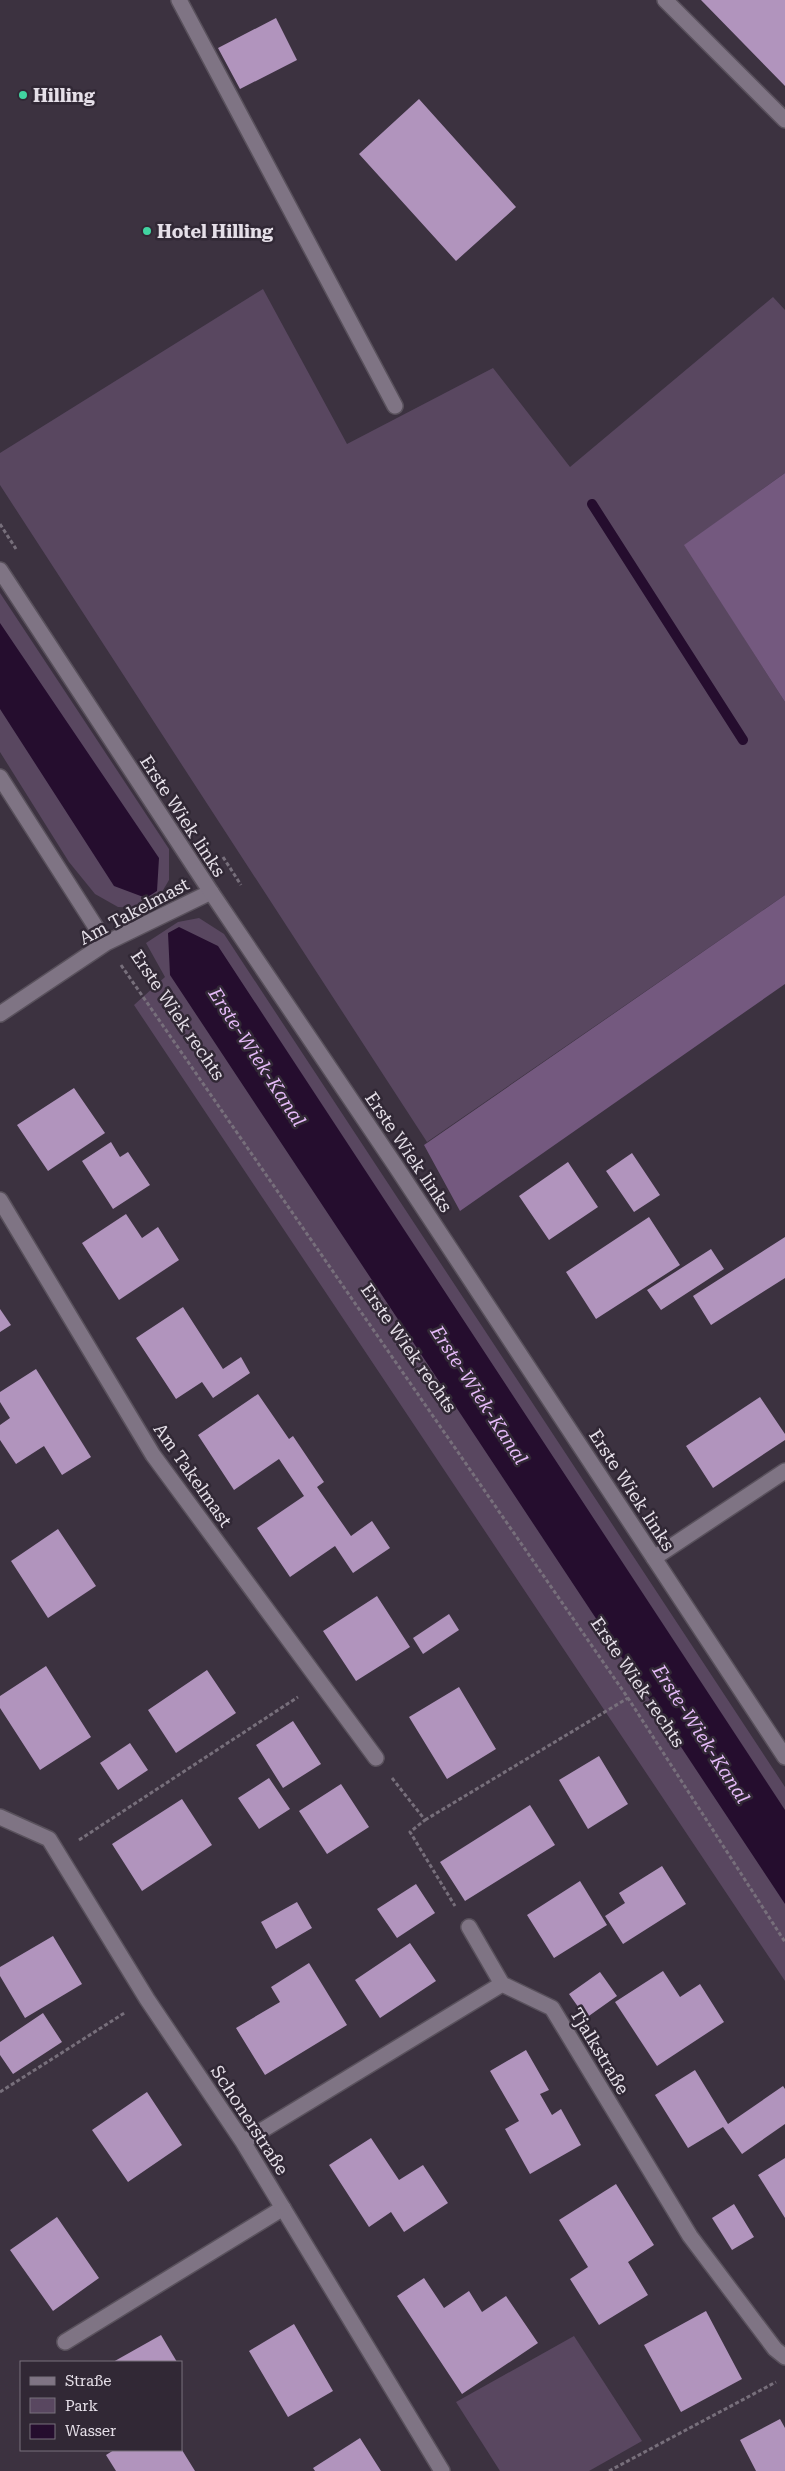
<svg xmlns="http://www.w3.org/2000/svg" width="785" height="2471" font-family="'Roboto Serif',serif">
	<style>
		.green { fill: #594760 }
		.forest { fill: #74597f }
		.water { fill: #250d2e }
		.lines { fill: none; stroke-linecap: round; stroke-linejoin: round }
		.stream { stroke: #250d2e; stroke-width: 10 }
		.building { fill: #b194bd }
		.service-casing { stroke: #59515c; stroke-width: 18 }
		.minor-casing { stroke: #59515c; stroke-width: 18 }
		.tertiary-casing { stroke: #59515c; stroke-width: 18 }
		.path { stroke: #776f7b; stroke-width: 3; stroke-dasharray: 4 2.5; stroke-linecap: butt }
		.service { stroke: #7f7484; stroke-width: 15 }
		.minor { stroke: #7f7484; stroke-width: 15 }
		.tertiary { stroke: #7f7484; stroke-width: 15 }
		.poi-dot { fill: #41d4a1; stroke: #312835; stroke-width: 2 }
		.labels { text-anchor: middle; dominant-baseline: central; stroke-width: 5; stroke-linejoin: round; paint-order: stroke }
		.poi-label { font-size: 18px; font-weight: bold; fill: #e5dfe8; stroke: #312835; text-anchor: start }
		.street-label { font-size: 18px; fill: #e5dfe8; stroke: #312835 }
		.water-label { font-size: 19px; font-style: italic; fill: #e5baf8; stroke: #312835 }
	</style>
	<rect width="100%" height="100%" fill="#3c3240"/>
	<path class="green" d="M263,289L347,444L493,368L570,467L773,297L785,310V473L685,545L785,702V895L427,1142L0,485V453Z
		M0,593L169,849V880L159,897L140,908L118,907L95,894L69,862L0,752Z
		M199,918L224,934L785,1787V1981L134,1005L165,977L146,943L178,922Z
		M574,2336L642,2441L589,2471H500L456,2402Z"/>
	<path class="forest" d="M785,473V702L684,545Z
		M785,895V984L460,1211L424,1145Z"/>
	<path class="water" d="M0,623L159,858L157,891L146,898L114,886L0,709Z
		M179,927L218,946L785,1810V1904L170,975L168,933Z"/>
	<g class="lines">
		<path class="stream" d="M592,504L743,740"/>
	</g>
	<path class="building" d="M701,0H785V86Z
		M276,18L297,60L240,89L218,48Z
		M419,99L516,207L456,261L359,154Z
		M74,1088L105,1133L48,1171L17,1125Z
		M111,1142L120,1157L128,1152L150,1185L113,1209L82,1161Z
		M632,1153L660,1195L634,1212L606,1171Z
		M568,1162L598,1207L549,1240L519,1196Z
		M126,1214L142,1238L158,1227L179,1260L119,1300L82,1243Z
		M649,1217L680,1265L596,1319L566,1272Z
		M785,1237V1278L711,1325L693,1296Z
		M711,1249L724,1269L661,1310L647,1290Z
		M183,1307L223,1369L241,1357L250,1373L213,1398L202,1382L176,1399L136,1338Z
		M0,1309L11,1325L0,1332Z
		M36,1369L91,1457L62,1475L44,1446L16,1464L0,1440V1425L10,1418L0,1402V1392Z
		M258,1394L289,1439L293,1436L324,1482L317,1487L351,1536L372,1521L390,1548L353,1573L335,1546L290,1577L257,1528L304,1496L279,1459L234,1490L198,1435Z
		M760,1397L785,1434V1440L713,1488L686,1446Z
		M58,1529L96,1586L48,1618L11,1561Z
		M377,1596L410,1647L356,1681L323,1631Z
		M449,1614L459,1630L423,1654L413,1638Z
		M46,1666L91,1737L40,1770L0,1708V1696Z
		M207,1670L236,1713L176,1753L148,1710Z
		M459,1687L496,1749L447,1779L409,1717Z
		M293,1721L321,1764L283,1788L256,1745Z
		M130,1743L148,1770L118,1790L100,1763Z
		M599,1756L628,1804L588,1829L559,1780Z
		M269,1778L290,1809L259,1829L238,1798Z
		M341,1784L369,1827L327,1854L299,1811Z
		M182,1799L212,1845L142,1891L112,1844Z
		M530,1805L555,1845L465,1901L440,1862Z
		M662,1866L686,1904L623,1944L605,1916L625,1903L619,1893Z
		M580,1881L607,1925L554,1958L527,1915Z
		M416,1884L435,1913L397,1938L377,1909Z
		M297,1902L312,1928L276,1949L261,1922Z
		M53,1936L82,1984L25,2018L0,1976V1967Z
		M410,1943L436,1981L380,2018L355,1980Z
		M309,1963L347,2025L265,2075L236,2028L280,2002L271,1987Z
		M663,1971L680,1997L700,1984L724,2022L657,2066L615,2002Z
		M600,1972L617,1996L586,2018L569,1994Z
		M43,2013L62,2042L13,2074L0,2055V2042Z
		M526,2050L549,2090L540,2094L552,2115L561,2109L581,2145L530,2174L505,2129L519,2121L490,2071Z
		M695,2070L728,2124L783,2086L785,2089V2124L742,2154L723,2127L688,2148L655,2095Z
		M147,2092L182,2145L128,2182L92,2130Z
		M371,2138L399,2180L423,2165L448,2203L404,2232L391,2212L369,2227L329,2165Z
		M785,2158V2218L758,2175Z
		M616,2184L654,2245L628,2262L648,2295L599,2325L570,2279L588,2267L559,2220Z
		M734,2204L754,2237L732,2250L712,2218Z
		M57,2217L99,2278L53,2311L10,2250Z
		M424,2278L444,2308L469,2291L482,2312L506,2296L538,2343L462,2394L397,2296Z
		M706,2311L742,2379L681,2412L644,2345Z
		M294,2324L333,2391L288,2417L249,2351Z
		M161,2335L177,2362H113Z
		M780,2419L785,2428V2471H756L740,2440Z
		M360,2438L381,2471H315L313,2468Z
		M114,2450H182L195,2471H116L106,2455Z"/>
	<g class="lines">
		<g class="service-casing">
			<path id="service" d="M179,0L395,406
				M665,0L785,120
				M654,1558L785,1471
				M65,2342L283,2208"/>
		</g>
		<g class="minor-casing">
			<path id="minor" d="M0,777L106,943
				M0,1014L106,943L211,892
				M0,1200L153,1455L376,1758
				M0,1817L49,1839L147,1999L243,2142L442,2471
				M469,1927L502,1984
				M243,2142L502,1984L552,2008L690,2236L775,2349L785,2357"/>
		</g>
		<g class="tertiary-casing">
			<path id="tertiary" d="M0,570L211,892L395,1165L785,1757"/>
		</g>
		<path class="path" d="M0,524L16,549
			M223,857L241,885
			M121,965L628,1698L785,1942
			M392,1778L425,1820L410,1832L455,1906
			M425,1820L628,1698
			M79,1840L298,1697
			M0,2092L126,2012
			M609,2471L776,2382"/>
		<use href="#service" class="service"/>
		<use href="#minor" class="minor"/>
		<use href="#tertiary" class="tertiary"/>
	</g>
	<g class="poi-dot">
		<circle cx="23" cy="95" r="5"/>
		<circle cx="147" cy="231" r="5"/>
	</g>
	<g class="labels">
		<g class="poi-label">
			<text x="33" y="95">Hilling</text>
			<text x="157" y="231">Hotel Hilling</text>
		</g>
		<g class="street-label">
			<text transform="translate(183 816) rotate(57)">Erste Wiek links</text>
			<text transform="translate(134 911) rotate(-28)">Am Takelmast</text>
			<text transform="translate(178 1015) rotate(56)">Erste Wiek rechts</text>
			<text transform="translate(409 1152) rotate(56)">Erste Wiek links</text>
			<text transform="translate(409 1348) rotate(55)">Erste Wiek rechts</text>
			<text transform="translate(193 1475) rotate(55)">Am Takelmast</text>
			<text transform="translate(632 1490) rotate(57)">Erste Wiek links</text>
			<text transform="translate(638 1682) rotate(56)">Erste Wiek rechts</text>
			<text transform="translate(600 2051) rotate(59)">Tjalkstraße</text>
			<text transform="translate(250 2120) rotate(57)">Schonerstraße</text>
		</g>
		<g class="water-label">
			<text transform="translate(257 1057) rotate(57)">Erste-Wiek-Kanal</text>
			<text transform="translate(479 1395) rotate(57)">Erste-Wiek-Kanal</text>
			<text transform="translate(701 1734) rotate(57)">Erste-Wiek-Kanal</text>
		</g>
	</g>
	<rect x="20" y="2361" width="162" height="90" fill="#312835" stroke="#79717d"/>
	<rect x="30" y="2377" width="25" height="8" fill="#7f7484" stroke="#79717d"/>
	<text x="65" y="2386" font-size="15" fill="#e5dfe8">Straße</text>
	<rect x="30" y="2398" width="25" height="15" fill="#594760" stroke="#79717d"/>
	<text x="65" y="2411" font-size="15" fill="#e5dfe8">Park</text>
	<rect x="30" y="2424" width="25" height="15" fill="#250d2e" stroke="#79717d"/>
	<text x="65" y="2436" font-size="15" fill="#e5dfe8">Wasser</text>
</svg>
